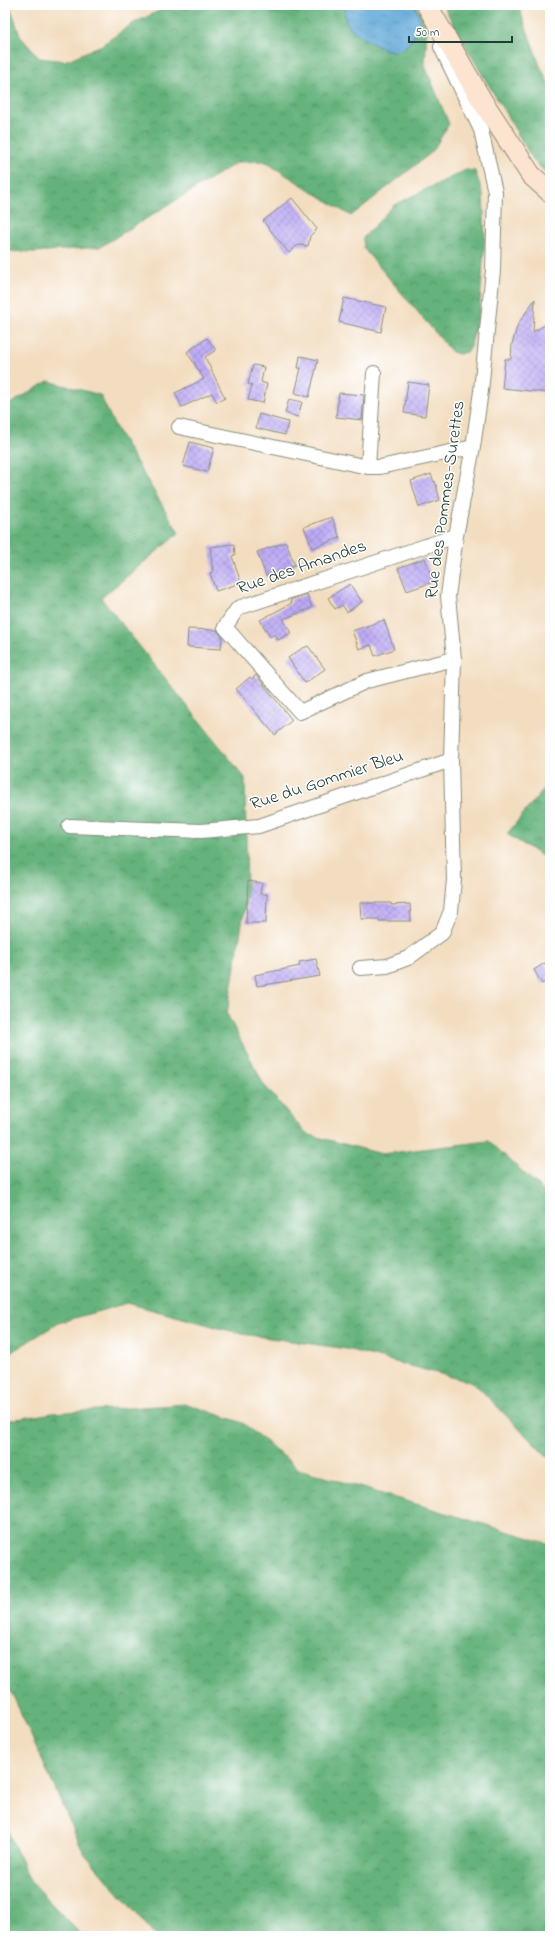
<svg xmlns="http://www.w3.org/2000/svg" width="555" height="1941" font-family="'Indie Flower',sans-serif">
	<style>
		.forest { fill: url(#forest-crowns); stroke: #427858 }
		.water { fill: url(#water-ripples); stroke: #407286 }
		.building { fill: url(#building-cross-hatch) }
		.lines { fill: none; stroke-linecap: round; stroke-linejoin: round }
		.street-casing { stroke: #898d7a; stroke-width: 16 }
		.secondary-casing { stroke: #898d7a; stroke-width: 22 }
		.street { stroke: #fff; stroke-width: 14 }
		.secondary { stroke: #fde4d0; stroke-width: 20 }
		.labels { text-anchor: middle; dominant-baseline: central; stroke-width: 3; stroke-linejoin: round; paint-order: stroke }
		.street-label { font-size: 18px; fill: #1f3d34; stroke: #fff }
	</style>
	<defs>
		<pattern id="forest-crowns" width="20" height="18" patternUnits="userSpaceOnUse"><rect width="20" height="18" fill="#65b27c"/><path d="M2 6a3 3 0 1 1 6 0M12 15a3 3 0 1 1 6 0" fill="none" stroke="#539266"/></pattern>
		<pattern id="water-ripples" width="26" height="14" patternUnits="userSpaceOnUse"><rect width="26" height="14" fill="#61a8d7"/><path d="M2 4q2-2 4 0t4 0M15 11q2-2 4 0t4 0" fill="none" stroke="#4f8aaf"/></pattern>
		<pattern id="building-cross-hatch" width="8" height="8" patternUnits="userSpaceOnUse"><rect width="8" height="8" fill="#bdaaf6"/><path d="M0 0l8 8M0 8l8-8" fill="none" stroke="#998cc8"/></pattern>
	</defs>
	<rect width="100%" height="100%" fill="#fff"/>
	<filter id="ink" filterUnits="userSpaceOnUse"><feTurbulence type="fractalNoise" baseFrequency=".025" numOctaves="2"/><feDisplacementMap in="SourceGraphic" scale="8" xChannelSelector="R" yChannelSelector="G"/><feConvolveMatrix kernelMatrix="1 2 1 2 8 2 1 2 1" color-interpolation-filters="sRGB"/></filter>
	<filter id="wash" filterUnits="userSpaceOnUse"><feTurbulence type="fractalNoise" baseFrequency=".012" numOctaves="4" result="noise"/><feDisplacementMap in="SourceGraphic" scale="16" xChannelSelector="R" yChannelSelector="G"/><feGaussianBlur stdDeviation="0.9" result="paint"/><feColorMatrix in="noise" values="0 0 0 0 0 0 0 0 0 0 0 0 0 0 0 0 0 1.4 0 .05"/><feComposite in="paint" operator="in"/></filter>
	<g filter="url(#wash)">
		<rect width="100%" height="100%" fill="#f3ddc0"/>
		<path class="forest" d="M5,5H10L20,36L39,58L65,61L102,45L132,24L169,6L187,8L191,5H346C345,10 344,16 346,21C351,33 381,51 395,51C408,51 422,29 419,16C418,12 415,8 413,5H416L427,25L425,66L449,124L432,152L351,216L264,161L238,162L100,247L35,252L5,251Z
			M443,5H518L540,66L550,86V177L534,161L469,52Z
			M466,170L475,171L483,194L485,237L479,315L469,351L459,354L452,352L364,249L363,238L394,205Z
			M48,381L100,395L116,428L179,533L101,598L245,778L247,894L227,1014L264,1085L306,1134L382,1154L489,1141L550,1197V1460L474,1383L347,1349L242,1334L127,1303L58,1323L5,1356V407Z
			M550,781V861L507,834Z
			M187,1404L243,1423L299,1469L550,1544V1936H156L84,1853L5,1678V1421L53,1413Z
			M5,1825L30,1881L82,1936H5Z"/>
		<path class="water" d="M346,5H413C415,8 418,12 419,16C422,28 408,51 395,51C382,51 350,33 346,21C344,16 345,10 346,5Z"/>
		<g id="blocks">
			<path class="building" d="M292,198L317,229L310,236L308,246L298,245L289,253L263,221Z
				M344,298L386,307L381,332L339,322Z
				M535,299L533,332L550,322V393L502,388L505,359H511L512,344L518,324Z
				M207,338L216,350L205,357L225,398L217,402L212,393L182,407L175,393L204,379L187,352Z
				M300,356L318,360L309,397L295,393L301,368H298Z
				M253,365L264,367L261,382L267,384L263,403L248,400L252,385L248,384Z
				M408,382L429,385L425,416L404,413Z
				M339,393L364,395L362,420L336,417Z
				M289,399L302,402L298,417L285,413Z
				M259,414L288,422L285,435L256,428Z
				M190,442L214,448L207,472L183,466Z
				M431,474L434,482L435,481L440,500L419,507L411,481Z
				M332,517L340,538L312,548L304,527Z
				M286,542L295,566L266,576L257,552Z
				M234,544L235,555L232,556L241,583L216,591L210,573L213,572L210,547Z
				M425,558L433,582L407,591L398,568Z
				M350,584L362,602L347,612L342,605L335,609L328,598Z
				M307,594L312,608L283,619L291,633L278,640L275,634L270,637L260,620L292,603L290,600Z
				M384,620L394,649L375,656L371,645L359,649L352,631Z
				M188,629L217,630L222,637L221,649L187,647Z
				M308,646L325,669L305,683L288,658L301,649Z
				M256,675L292,720L275,735L236,689L250,677L252,679Z
				M248,881L262,883L260,894H267L266,923H246Z
				M360,903H391V905L410,904L411,921H379V919H361Z
				M316,959L320,976L257,986L255,975L300,966L299,962Z
				M545,963L550,971V980L542,984L534,970Z"/>
		</g>
	</g>
	<g filter="url(#ink)">
		<use href="#blocks" fill-opacity="0" stroke="#898d7a" stroke-width="1"/>
		<g class="lines">
			<g class="street-casing">
				<path id="street" d="M179,427L368,467H380L473,447
					M368,467L374,373
					M454,659L367,681L300,712L225,627L238,608L456,536
					M69,826L201,831L259,826L451,760
					M360,968L387,966L408,958L442,933L451,911L454,880L451,760L454,659L448,596L456,536L473,447L481,391L493,270L495,192L481,130L441,47"/>
			</g>
			<g class="secondary-casing">
				<path id="secondary" d="M427,5L481,99L531,175L550,192"/>
			</g>
			<use href="#street" class="street"/>
			<use href="#secondary" class="secondary"/>
		</g>
	</g>
	<g class="labels">
		<g class="street-label">
			<text transform="translate(446 500) rotate(-82)">Rue des Pommes-Surettes</text>
			<text transform="translate(302 568) rotate(-19)">Rue des Amandes</text>
			<text transform="translate(327 781) rotate(-18)">Rue du Gommier Bleu</text>
		</g>
	</g>
	<rect width="555" height="1941" fill="none" stroke="#fff" stroke-width="20"/>
	<path d="M409 36v6h103v-6" fill="none" stroke="#1f3d34" stroke-width="2"/>
	<text x="415" y="36" font-size="12" fill="#1f3d34" stroke="#ffffff" stroke-width="3" paint-order="stroke">50 m</text>
</svg>
